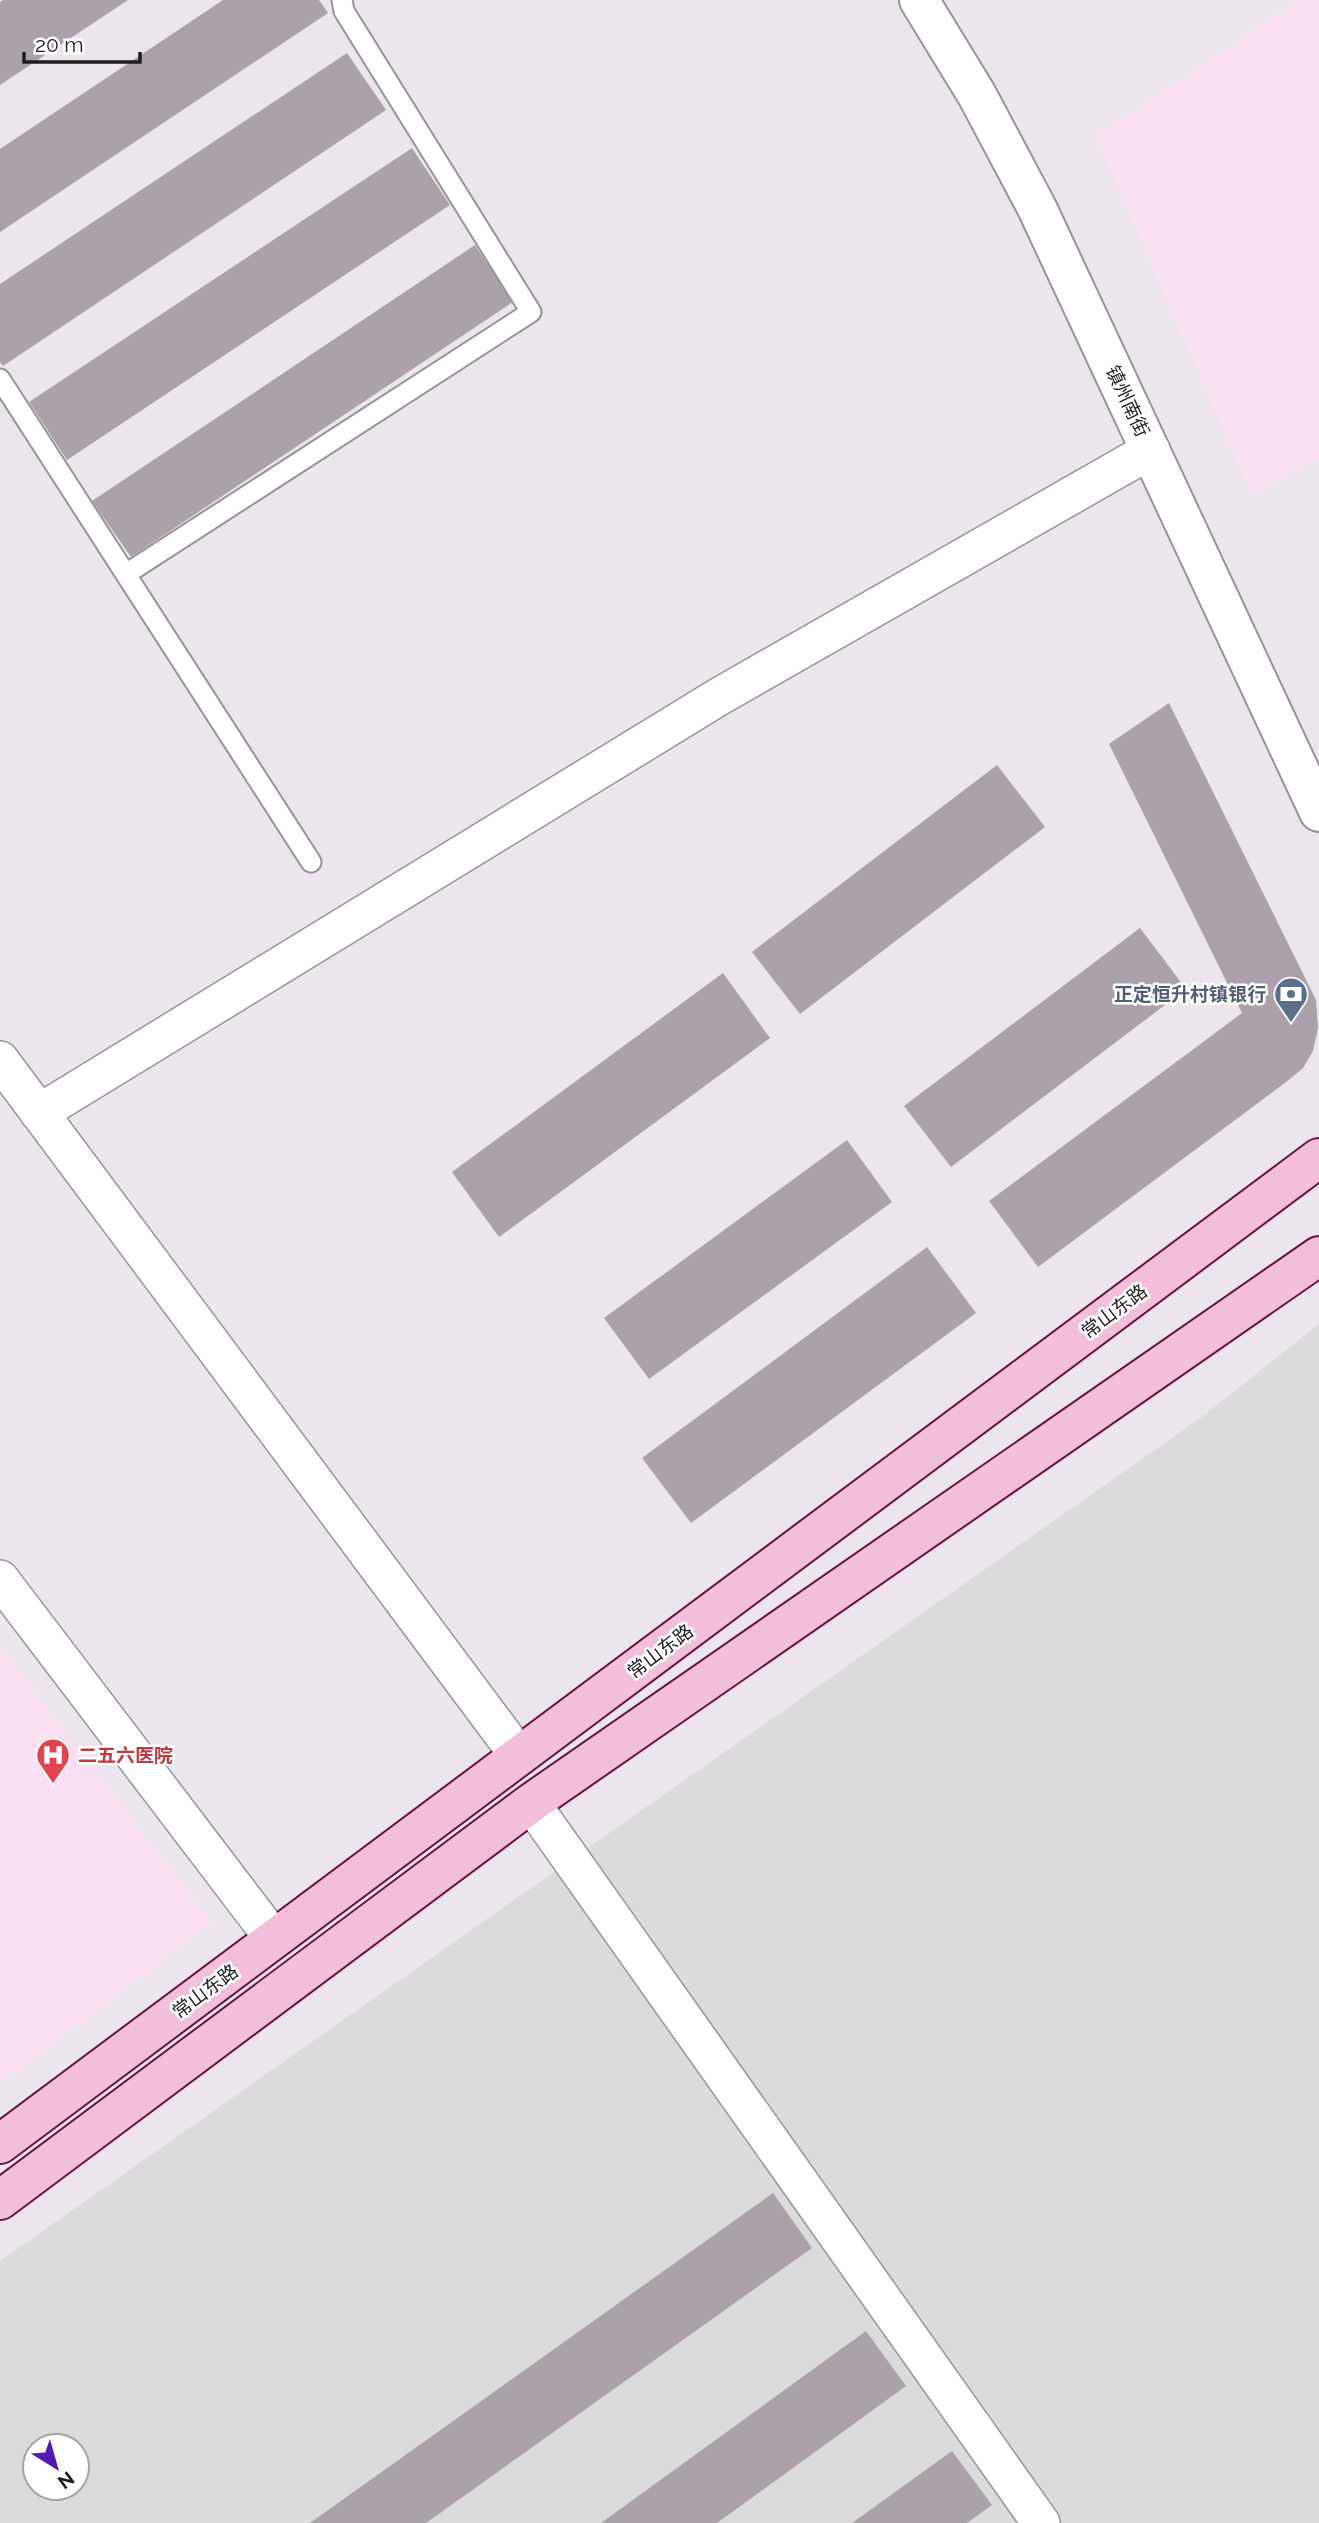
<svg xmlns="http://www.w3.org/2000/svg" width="1319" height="2523" font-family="Raleway,'Noto Sans SC',sans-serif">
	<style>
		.residential { fill: #dbdbdc; fill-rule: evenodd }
		.education { fill: #fbe0f1 }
		.building { fill: #aaa1ab }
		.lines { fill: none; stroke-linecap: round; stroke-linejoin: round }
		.service-casing { stroke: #959595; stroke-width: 23 }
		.minor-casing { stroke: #959595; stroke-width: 40 }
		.tertiary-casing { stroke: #959595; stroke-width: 42 }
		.secondary-casing { stroke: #68123d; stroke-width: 42 }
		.service { stroke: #fff; stroke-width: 19 }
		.minor { stroke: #fff; stroke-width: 37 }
		.tertiary { stroke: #fff; stroke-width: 38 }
		.secondary { stroke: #f2bfdb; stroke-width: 38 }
		.labels { text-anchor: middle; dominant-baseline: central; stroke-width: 5; stroke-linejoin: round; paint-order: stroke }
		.street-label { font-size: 19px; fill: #1e1e1e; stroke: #fff }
		.service-label { font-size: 19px; font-weight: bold; fill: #4e5e75; stroke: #fff; text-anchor: end }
		.health-label { font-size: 19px; font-weight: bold; fill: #be3a42; stroke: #fff; text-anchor: start }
	</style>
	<rect width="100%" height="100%" fill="#ede5ed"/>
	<path class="residential" d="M1319,1324V2523H0V2261L1203,1416ZM35,2446H77V2488H35Z"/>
	<path class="education" d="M1297,0H1319V459L1252,495L1096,136Z
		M0,1647L212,1923L0,2083Z"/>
	<path class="building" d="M3,0H128L0,85V2Z
		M223,0H319L328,13L0,232V149Z
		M347,53L386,110L3,366L0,362V284Z
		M412,148L450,205L67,460L29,402Z
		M475,245L513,302L131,557L92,501Z
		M1169,703L1316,1000L1318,1028L1313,1051L1303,1068L1290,1079L1038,1267L989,1201L1242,1013L1109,744Z
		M997,765L1045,827L800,1014L752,952Z
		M1140,928L1186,989L951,1167L904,1106Z
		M723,973L770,1038L499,1237L452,1172Z
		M847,1140L892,1202L649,1379L604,1318Z
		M927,1247L976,1313L691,1523L642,1458Z
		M773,2193L812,2248L426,2523H310Z
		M866,2331L906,2386L717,2523H601Z
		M952,2451L992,2505L967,2523H852Z"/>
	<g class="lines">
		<g class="service-casing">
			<path id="service" d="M0,379L311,862
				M126,574L531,312L344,11L342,0"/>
		</g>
		<g class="minor-casing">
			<path id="minor" d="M0,1060L519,1756
				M39,1113L720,696L1151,450
				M0,1579L274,1939
				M531,1803L1041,2523"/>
		</g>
		<g class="tertiary-casing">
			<path id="tertiary" d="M919,0L977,95L1037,208L1319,812"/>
		</g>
		<g class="secondary-casing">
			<path id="secondary" d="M0,2144L1319,1158
				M0,2200L531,1803L1319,1256"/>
		</g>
		<use href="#service" class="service"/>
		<use href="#minor" class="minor"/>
		<use href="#tertiary" class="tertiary"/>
		<use href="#secondary" class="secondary"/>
	</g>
	<defs>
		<g id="bank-pin" transform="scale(1.75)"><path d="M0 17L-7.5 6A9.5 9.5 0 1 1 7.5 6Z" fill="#5c6f8a" stroke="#fff"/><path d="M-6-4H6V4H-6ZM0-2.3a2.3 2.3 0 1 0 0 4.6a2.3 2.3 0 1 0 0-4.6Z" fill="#fff"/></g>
		<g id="hospital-pin" transform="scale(1.75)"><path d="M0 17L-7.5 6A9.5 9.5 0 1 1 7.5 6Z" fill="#e0444e" stroke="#fff"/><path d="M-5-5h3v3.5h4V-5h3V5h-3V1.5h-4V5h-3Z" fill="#fff"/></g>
	</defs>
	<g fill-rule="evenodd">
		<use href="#bank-pin" x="1291" y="994"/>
		<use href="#hospital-pin" x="53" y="1755"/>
	</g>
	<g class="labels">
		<g class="street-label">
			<text transform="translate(1128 401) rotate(65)">镇州南街</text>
			<text transform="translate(1114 1311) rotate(-37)">常山东路</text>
			<text transform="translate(660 1651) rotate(-37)">常山东路</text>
			<text transform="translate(205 1991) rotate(-37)">常山东路</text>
		</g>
		<g class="service-label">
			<text x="1266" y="994">正定恒升村镇银行</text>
		</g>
		<g class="health-label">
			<text x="78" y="1755">二五六医院</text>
		</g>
	</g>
	<g transform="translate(56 2467) rotate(143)"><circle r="33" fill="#ffffff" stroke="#a5a5a5" stroke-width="2"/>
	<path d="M0-5L12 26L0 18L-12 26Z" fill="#5518b3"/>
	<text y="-10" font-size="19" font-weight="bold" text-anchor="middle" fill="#1e1e1e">N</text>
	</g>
	<path d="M24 52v10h116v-10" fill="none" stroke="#1e1e1e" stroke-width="3.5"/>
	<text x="35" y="52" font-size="21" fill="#1e1e1e" stroke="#ffffff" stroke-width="5" paint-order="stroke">20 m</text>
</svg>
